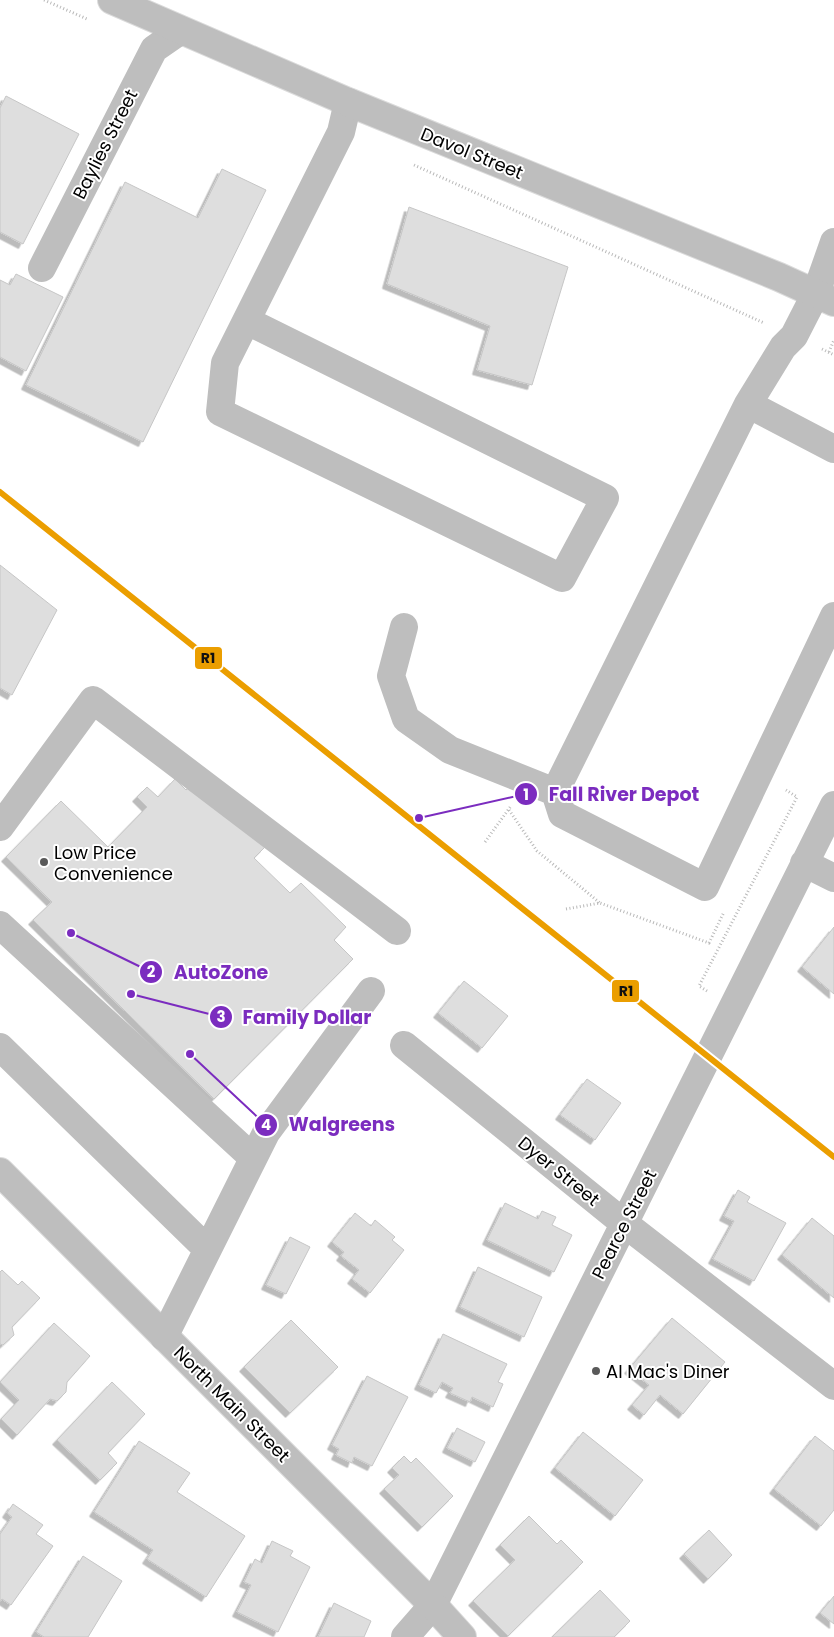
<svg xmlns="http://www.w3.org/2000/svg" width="834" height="1637" font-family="Poppins,sans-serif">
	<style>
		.building { fill: #dedede; stroke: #c6c6c6; filter: url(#shadow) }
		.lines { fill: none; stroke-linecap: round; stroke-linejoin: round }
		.major-casing { stroke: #dbdbdb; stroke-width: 30 }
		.highway-casing { stroke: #dbdbdb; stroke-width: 30 }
		.path { stroke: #b9b9b9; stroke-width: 3; stroke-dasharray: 1 2.5; stroke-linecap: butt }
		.minor { stroke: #bebebe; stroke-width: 28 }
		.major { stroke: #bebebe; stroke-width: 28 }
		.highway { stroke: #bebebe; stroke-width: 28 }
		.rail-1-casing { stroke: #fff; stroke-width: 10 }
		.rail-1 { stroke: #eb9e00; stroke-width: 6 }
		.poi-dot { fill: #595959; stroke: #fff; stroke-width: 2 }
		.labels { text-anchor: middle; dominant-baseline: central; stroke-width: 4; stroke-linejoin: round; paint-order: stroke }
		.street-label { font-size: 18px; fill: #000; stroke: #fff }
		.poi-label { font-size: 18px; fill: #000; stroke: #fff; text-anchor: start }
		.leader { fill: none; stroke: #7b2cbf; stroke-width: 2 }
		.callout-dot { fill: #7b2cbf; stroke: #fff; stroke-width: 2 }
		.mark-label { font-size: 15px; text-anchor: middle; font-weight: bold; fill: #fff }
		.callout-label { font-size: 19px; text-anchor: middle; font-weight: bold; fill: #7b2cbf; stroke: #fff; stroke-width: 4; stroke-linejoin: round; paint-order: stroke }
		.line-badge { stroke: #fff; stroke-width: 2 }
		.pale-badge-label { font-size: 14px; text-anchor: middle; font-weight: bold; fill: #111 }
	</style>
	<defs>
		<filter id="shadow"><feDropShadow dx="-4.5" dy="4.5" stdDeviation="0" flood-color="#0004"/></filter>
	</defs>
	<rect width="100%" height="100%" fill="#fff"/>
	<path class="building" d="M6,96L79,134L23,244L0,232V108Z
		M222,169L266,190L143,442L26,385L125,182L198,218Z
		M409,207L568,267L532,385L477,370L490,326L387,284Z
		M16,274L63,297L26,371L0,357V280L10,285Z
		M0,565L57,610L12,695L0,688Z
		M175,779L186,790L197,780L265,847L254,858L290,893L301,883L346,927L334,940L353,959L214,1099L33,920L52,902L6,857L61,801L108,847L147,807L137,797L147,787L158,797Z
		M834,927V994L802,967Z
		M464,981L508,1016L482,1048L438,1013Z
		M587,1079L621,1103L595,1140L560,1115Z
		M738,1190L750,1197L747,1202L786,1223L754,1281L713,1259L734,1221L724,1216Z
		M505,1203L538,1219L542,1211L556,1217L552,1225L572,1235L554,1272L487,1240Z
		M355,1213L371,1226L375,1220L395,1237L392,1240L404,1250L370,1293L352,1279L359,1270L341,1256L344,1252L332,1242Z
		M812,1218L834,1236V1298L782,1255Z
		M290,1237L310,1247L286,1294L266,1285Z
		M478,1267L542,1297L524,1337L460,1307Z
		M2,1270L18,1285L22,1281L40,1298L12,1327L14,1335L3,1345L0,1344V1272Z
		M672,1318L725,1362L683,1414L660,1395L644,1415L632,1405L649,1385L629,1369Z
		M291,1320L338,1367L290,1413L244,1367Z
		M54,1323L90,1356L67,1382L66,1392L57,1401L50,1399L17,1435L1,1419L19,1400L0,1382Z
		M443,1334L507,1364L498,1382L503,1384L493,1407L472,1397L470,1402L450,1393L453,1388L442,1382L436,1393L419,1385Z
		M367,1376L408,1397L372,1466L354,1457L352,1463L336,1455L339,1449L332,1445Z
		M112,1382L145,1414L108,1453L117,1463L100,1480L57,1440Z
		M457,1428L485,1442L475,1462L447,1448Z
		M583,1432L643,1480L615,1516L555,1468Z
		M815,1436L834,1451V1510L821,1526L774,1489Z
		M139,1441L190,1473L177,1492L245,1536L206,1597L147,1559L153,1550L94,1512Z
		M404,1456L411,1463L416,1458L453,1496L422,1527L384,1489L399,1475L392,1468Z
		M13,1504L43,1525L36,1534L53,1546L11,1605L2,1599L0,1602V1534L12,1517L7,1513Z
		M529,1516L557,1544L561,1540L583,1562L508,1636L473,1601L515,1560L500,1545Z
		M709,1530L732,1555L708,1579L684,1554Z
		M272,1541L293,1551L290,1556L310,1567L278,1632L237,1612L251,1585L244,1582L255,1559L262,1563Z
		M83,1556L122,1581L88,1637H44L36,1632Z
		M600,1590L630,1621L614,1637H552Z
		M834,1596V1624L820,1613Z
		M334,1603L371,1621L364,1637H318Z"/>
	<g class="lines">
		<g class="major-casing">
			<path id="major" d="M0,1172L433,1605L462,1637"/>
		</g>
		<g class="highway-casing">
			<path id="highway" d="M112,0L348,102L779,277L834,302"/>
		</g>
		<path class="path" d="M44,0L87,19
			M414,165L764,323
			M822,349L834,355
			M829,352L834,340
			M509,810L537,851L600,903
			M485,842L511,806
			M566,909L600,903L709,943L724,912
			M707,991L699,986L797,797L786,790"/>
		<path class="minor" d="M834,242L816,293L794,336L783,347L748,404L555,792L562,814L705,887L834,616
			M42,268L154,49L180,31
			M247,321L605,498L562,578L220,412L225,363L341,132L348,102
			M748,404L834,449
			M404,627L391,676L406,719L450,750L555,792
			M0,827L93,700L397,931
			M804,863L834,878
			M0,925L253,1158
			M404,1045L625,1224L834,1386
			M0,1047L207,1249
			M164,1337L266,1133L371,991
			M405,1637L433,1605L834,805"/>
		<use href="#major" class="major"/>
		<use href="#highway" class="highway"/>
		<g class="rail-1-casing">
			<path id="rail-1" d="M0,492L834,1157"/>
		</g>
		<use href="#rail-1" class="rail-1"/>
	</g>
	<g class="poi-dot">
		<circle cx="44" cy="862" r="5"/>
		<circle cx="596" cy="1371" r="5"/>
	</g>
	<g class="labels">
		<g class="street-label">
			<text transform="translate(105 144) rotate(-63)">Baylies Street</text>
			<text transform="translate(472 153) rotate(22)">Davol Street</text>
			<text transform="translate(559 1171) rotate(39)">Dyer Street</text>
			<text transform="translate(624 1224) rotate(-63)">Pearce Street</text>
			<text transform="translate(232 1404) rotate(45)">North Main Street</text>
		</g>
		<g class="poi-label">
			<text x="54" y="852">Low Price<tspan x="54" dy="21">Convenience</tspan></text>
			<text x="606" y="1371">Al Mac's Diner</text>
		</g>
	</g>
	<path class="leader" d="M419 818L526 794M71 933L151 972M131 994L221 1017M190 1054L266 1125"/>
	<g class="callout-dot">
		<circle cx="419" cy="818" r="5"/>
		<circle cx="71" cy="933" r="5"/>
		<circle cx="131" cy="994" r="5"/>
		<circle cx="190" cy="1054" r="5"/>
		<circle cx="526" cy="794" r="12"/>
		<circle cx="151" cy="972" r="12"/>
		<circle cx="221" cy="1017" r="12"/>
		<circle cx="266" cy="1125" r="12"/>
	</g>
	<g class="mark-label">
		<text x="526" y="800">1</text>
		<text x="151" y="977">2</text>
		<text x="221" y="1022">3</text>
		<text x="266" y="1130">4</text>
	</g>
	<g class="callout-label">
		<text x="624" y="801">Fall River Depot</text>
		<text x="221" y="979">AutoZone</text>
		<text x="307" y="1024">Family Dollar</text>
		<text x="342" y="1131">Walgreens</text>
	</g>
	<g class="line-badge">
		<rect x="194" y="646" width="29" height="24" rx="5" fill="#eb9e00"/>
		<rect x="611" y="979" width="29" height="24" rx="5" fill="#eb9e00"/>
	</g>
	<g class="pale-badge-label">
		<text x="208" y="663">R1</text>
		<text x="626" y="996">R1</text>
	</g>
</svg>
